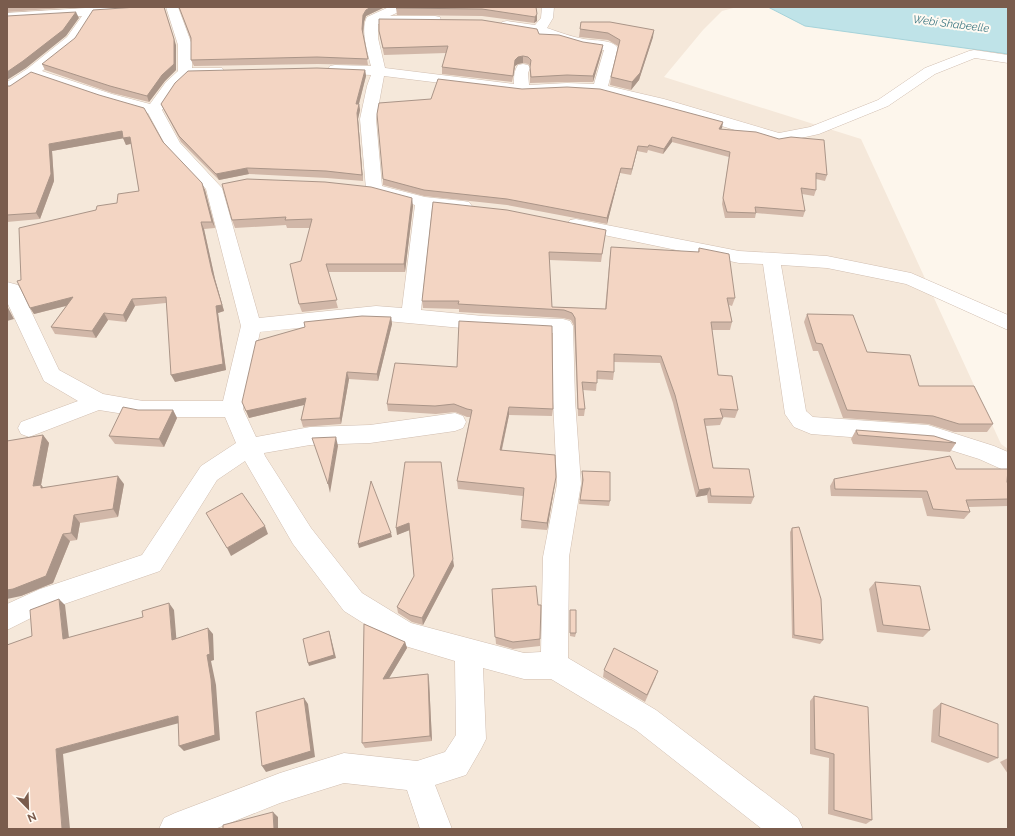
<svg xmlns="http://www.w3.org/2000/svg" width="1015" height="836" font-family="Raleway,sans-serif">
	<style>
		.residential { fill: #f5e8da }
		.water { fill: #bfe3e8; stroke: #a5d3da }
		.lines { fill: none; stroke-linecap: round; stroke-linejoin: round }
		.minor-casing { stroke: #d1beb0; stroke-width: 1 }
		.minor { fill: #fff; fill-rule: evenodd }
		.wall { fill: #d1b7a8 }
		.shaded-wall { fill: #aa9588 }
		.building { fill: #f3d5c3; stroke: #aa9588 }
		.labels { text-anchor: middle; dominant-baseline: central; stroke-width: 4; stroke-linejoin: round; paint-order: stroke }
		.far-water-label { font-size: 11px; font-style: italic; fill: #437c86; stroke: #fffaf3 }
	</style>
	<rect width="100%" height="100%" fill="#fdf6ec"/>
	<path class="residential" d="M7,7H737L722,11L703,30L664,77L861,139L1001,444L1008,449V829H7Z"/>
	<path class="water" d="M768,7H1008V54L805,26Z"/>
	<g class="lines">
		<g class="minor-casing">
			<path id="minor" d="M101,7H165L163,10L159,11L95,15L77,43L42,71L112,94L150,104L166,82L178,71V45L166,7H178L192,45V68H222L224,71L222,74L189,76L176,88L162,110L180,143L222,188L259,318L376,306L402,308L415,205L376,193H368L366,189L360,119L367,86L371,75L335,73L330,72L328,69L330,66L335,65L371,66C368,54 360,29 367,17L389,7H405L403,10L390,16H435L440,17L441,20L440,23L435,24H378V38L385,68L514,84C514,76 514,71 518,65L523,64L528,65L530,68L528,73L529,85L567,83L594,84L604,50L583,47L537,34L507,29L502,28L500,25L502,22L507,21L535,25L541,18L542,7H554L553,18L547,28C559,32 572,37 584,39C594,41 612,39 618,48L608,86L664,99L779,133L810,127L878,100L925,68L969,51L974,50L1008,55V63L975,58L935,74L888,106L819,134L778,143L655,106L600,93L567,91L522,93L384,76L376,119L382,186L425,197L463,201L469,202L472,206L469,210L463,211L432,208L421,310L483,316L563,319L570,321L573,326L575,400L581,484L569,557L568,658L656,710L798,818L803,829H762L636,730L551,679H524L483,668L486,739L481,749L466,775L435,785L452,829H420L407,790L344,783L280,803L215,829H159L164,818L175,813L280,773L344,753L417,761L445,752L456,735L455,661L395,643L344,611L293,544L245,461L217,480L160,571L47,610L7,630V604L40,589L142,555L201,466L236,443L225,417H143L99,410L29,437L21,434L18,428L21,422L78,401L44,381L7,302V282L18,285L21,290L59,370L103,394L143,401H223L241,326L206,189L167,148L148,113L102,100L34,77L12,91L7,92V82L27,69L67,37L82,16L7,21V13ZM376,320L483,330L553,333V400L557,484L543,557L541,652L524,653L411,623L362,593L311,528L265,456L264,453L310,445L370,443L455,431L463,428L466,422L463,416L455,413L370,425L310,427L256,437L243,409L260,332Z
				M576,219L739,251L827,256L911,273L1008,315V330L906,284L827,268L781,265L806,411L813,417L928,425L994,446L1008,452V472L979,459L928,443L811,434L794,427L785,414L763,264L739,263L570,228L567,224L570,220Z"/>
		</g>
		<use href="#minor" class="minor"/>
	</g>
	<path class="wall" d="M7,7H79L7,12Z
		M179,7H385L366,16L364,22L363,34L368,65L318,64L194,66L191,60V40Z
		M536,7L537,21L534,23L482,16L397,15L396,8Z
		M581,22L653,37L639,80L631,90L610,85L611,77L618,46L608,40L579,37Z
		M379,31L539,34L602,51L593,82H567L530,83V66L528,64L523,63L518,64L515,66L512,82L442,74V67L446,53L384,55Z
		M176,45V70L165,81L149,102L112,93L45,70L42,64Z
		M365,70L366,76L359,104L360,110L358,119L363,181L327,178L249,174L219,180L181,142L164,110L161,104Z
		M7,86L163,142L205,190L215,228L204,229L215,279L224,311L218,313L226,370L175,382L166,303L135,306L126,322L108,320L96,338L55,334L51,327L66,306L34,314L21,280L96,210L117,203L139,191L131,144L126,145L123,138L52,151L54,181L40,219L7,222Z
		M723,122L721,129L827,175L825,181L816,179V190L814,196L802,194L805,211L803,217L756,213L755,218H725L722,204L729,157L672,142L663,154L648,150L647,153L637,151L631,175L620,173L607,224L507,205L424,196L383,185V179Z
		M413,206L405,272H328L338,308L302,312L299,304L301,261L310,228H287L286,225L235,228L232,220Z
		M606,230L601,262L549,260L552,307L605,309L610,255L698,252L699,248L735,298L732,306L729,305L732,322L730,330H712L718,375L738,410L735,418L722,417L723,418L720,425L706,426L713,468L754,497L751,504L708,503L707,495L696,497L673,403L660,363L614,362V372L613,380L597,379L596,391L583,390L585,409L584,416H578L574,326L571,320L563,318L459,312V309L423,308L422,301Z
		M807,314L867,352L919,386L993,424L987,432H954L928,424L843,418L818,351H813L804,322Z
		M391,317L392,324L378,381L349,379L341,424L303,427L301,420L304,405L249,418L242,402Z
		M395,363L553,409L552,416L509,415L502,450L555,484L547,530L521,528L523,496L458,489L457,481L470,417H467L455,412L436,414L388,411L387,404Z
		M138,410H173L177,418L164,447L115,444L109,436Z
		M856,430L956,443L950,452L853,444L851,439Z
		M43,435L49,443L41,485L43,487L124,484L118,517L80,523L77,540L70,541L53,583L21,596Z
		M405,462L454,566L423,625L412,622L398,613L397,607L414,576L409,530L397,535Z
		M956,469L1007,482L1008,484V506L968,507L970,512L964,519L927,516L922,498L831,496L830,486L834,479Z
		M582,471L610,501L609,506L579,504L582,484Z
		M792,528L823,640L820,644L792,638L790,532Z
		M875,582L930,630L923,637L877,632L869,589Z
		M492,597L540,639V646L513,649L496,644Z
		M570,610L576,633L575,637L570,636Z
		M364,624L405,642L407,648L389,678L428,674L429,680L432,741L365,748L362,743Z
		M604,670L656,677L645,702L603,677Z
		M814,696L872,820L866,824L828,814L829,758L810,754V701Z
		M941,703L998,758L988,763L931,742L933,710Z
		M1008,758V774L1000,762Z"/>
	<path class="shaded-wall" d="M164,7L176,45V70L165,81L149,102L147,96Z
		M371,7H385L366,16L364,22L363,35L362,29L363,15L366,10Z
		M76,12L79,18L66,36L26,68L7,80V72Z
		M537,14V21L534,23L535,17Z
		M654,30L653,37L639,80L631,90L632,82Z
		M603,45L602,51L593,82V76Z
		M523,56V63L518,64L515,66L512,82L513,76L515,60L518,57Z
		M365,70L366,76L357,111L356,104Z
		M359,104L360,110L358,119L363,181L362,175L357,113Z
		M723,122L722,128L717,134L719,129Z
		M122,131L125,138L52,151L54,181L40,219L36,213L49,144Z
		M130,137L133,143L126,145L123,138Z
		M672,137V142L663,154L664,149Z
		M638,146L637,151L631,175L632,169Z
		M247,168L249,174L219,180L216,174Z
		M621,168L620,173L607,224V218Z
		M202,183L205,190L215,228L212,222Z
		M412,198L413,206L405,272L404,264Z
		M201,222L204,229L215,279L224,311L218,313L226,370L175,382L171,375L216,306L212,272Z
		M73,297L77,303L34,314L30,308Z
		M132,299L135,306L126,322L123,315Z
		M7,306L14,319L7,321Z
		M104,313L108,320L96,338L92,331Z
		M391,317L392,324L378,381L377,374Z
		M347,372L349,379L341,424L340,418Z
		M306,398L308,404L249,418L246,411Z
		M509,407V415L500,457V450Z
		M173,410L177,418L164,447L159,439Z
		M43,435L49,443L41,485L48,493L33,486Z
		M336,437L338,446L330,493L328,484Z
		M118,476L124,484L118,517L113,509Z
		M556,477L555,484L547,530V523Z
		M710,488L707,495L696,497L699,490Z
		M74,515L80,523L77,540L71,533Z
		M409,523L410,530L397,535L396,528Z
		M265,526L268,534L231,556L227,548Z
		M391,533L392,537L359,548L358,544Z
		M63,534L70,541L53,583L21,596L7,599V590Z
		M453,559L454,566L423,625L422,618Z
		M59,599L65,605L70,646L63,639Z
		M169,603L174,610L177,646L172,640Z
		M208,628L213,634L214,660L211,661L216,685L220,740L184,751L179,746L207,655Z
		M329,631L330,634L336,658L309,666L308,663Z
		M405,642L407,648L385,685L383,679Z
		M428,674L429,680L432,741L430,736Z
		M304,698L308,704L315,757L266,772L262,766Z
		M178,716L183,722L63,754L70,829H62L56,749Z
		M273,812L278,817V829H274Z"/>
	<path class="building" d="M137,7H164L174,39V64L162,75L147,96L110,86L42,64L75,38L93,10Z
		M179,7H371L366,10L363,15L362,29L368,59L317,57L191,60V38Z
		M399,7H536L537,14L535,17L482,9L396,8Z
		M76,12L63,30L23,61L7,72V16Z
		M379,19L482,20L537,29L539,34L559,35L583,42L603,45L593,76L567,75L531,77L530,67L531,60L528,57L523,56L518,57L515,60L513,76L442,67L448,46L383,48L379,31Z
		M581,22H610L654,30L640,73L632,82L611,77L620,40L608,33L580,29Z
		M317,68L365,70L356,104H359L357,113L362,175L326,171L247,168L216,174L179,136L161,104L175,83L188,71Z
		M31,72L99,95L144,108L163,142L202,183L212,222H201L212,272L222,305L216,306L223,364L171,375L166,297L132,299L123,315L104,313L92,331L51,327L73,297L30,308L17,281L21,280L19,228L96,210L97,206L117,203L118,194L139,191L130,137L123,138L122,131L49,144L51,174L36,213L7,215V86H10Z
		M438,79L522,89L567,87L600,89L723,122L719,129L756,132L779,139L791,137L824,140L827,175L816,173V190L801,188L805,211L755,207L756,213L727,212L723,198L730,152L672,137L664,149L649,145L648,147L638,146L632,169L621,168L607,218L507,199L424,190L383,179L377,114L379,103L431,99Z
		M247,179L325,182L371,187L412,198L404,264H326L337,300L299,304L290,264L301,261L312,219L285,220L286,217L232,220L222,184Z
		M433,202L507,210L606,230L602,254L549,252L552,307L606,309L611,247L699,252V248L729,254L735,298H727L732,322H711L718,375L732,376L738,410L720,409L723,418L704,419L713,468L749,469L754,497L711,496L710,488L699,490L675,395L661,356L614,354V372L597,371V383L582,382L585,409H578L575,318L572,313L564,310L458,304L459,301H422Z
		M807,314L853,315L867,352L910,355L919,386H974L993,424H959L933,416L847,410L822,344L816,343Z
		M362,316L391,317L377,374L347,372L340,418L301,420L306,398L246,411L242,402L256,341L305,327L304,322Z
		M459,321L552,326L553,409L509,407L500,450L555,455L556,477L547,523L521,520L524,488L457,481L472,410L467,409L454,404L435,406L387,404L395,363L457,367Z
		M123,407L138,410H173L159,439L109,436Z
		M856,430L934,436L956,443L858,435Z
		M43,435L33,486L41,485V488L118,476L113,509L74,515L71,533L63,534L46,576L13,589L7,590V441Z
		M336,437L328,484L312,438Z
		M950,456L956,469H1008L1007,482L1008,484V499L966,500L970,512L933,509L927,491L835,489L834,479Z
		M405,462H441L453,559L422,618L410,615L397,607L414,576L409,523L396,528Z
		M582,471L610,472V501L580,500L583,480Z
		M371,481L391,533L358,544Z
		M242,493L265,526L227,548L206,513Z
		M799,527L821,599L823,640L794,635L792,528Z
		M875,582L920,586L930,630L883,625Z
		M536,586L538,605H541L540,639L513,642L495,637L492,589Z
		M59,599L63,639L143,617L142,611L169,603L172,640L208,628L210,654L207,655L211,679L215,735L179,746L178,716L56,749L62,829H7V645L32,636L30,610Z
		M570,610H576V633H570Z
		M364,624L405,642L383,679L428,674L430,736L362,743Z
		M329,631L334,655L308,663L303,639Z
		M614,648L658,671L647,695L604,670Z
		M814,696L868,707L872,820L834,810V754L815,749Z
		M304,698L311,751L262,766L256,712Z
		M941,703L998,724V758L939,736Z
		M273,812L274,829H223V825Z"/>
	<g class="labels">
		<g class="far-water-label">
			<text transform="translate(951 24) rotate(7)">Webi Shabeelle</text>
		</g>
	</g>
	<rect width="1015" height="836" fill="none" stroke="#7a5c4d" stroke-width="16"/>
	<g transform="translate(28 808) rotate(157)" stroke="#fffaf3" stroke-width="3" paint-order="stroke">
	<path d="M0-3L7 15L0 10L-7 15Z" fill="#7a5c4d"/>
	<text y="-6" font-size="11" font-weight="bold" text-anchor="middle" fill="#7a5c4d">N</text>
	</g>
</svg>
